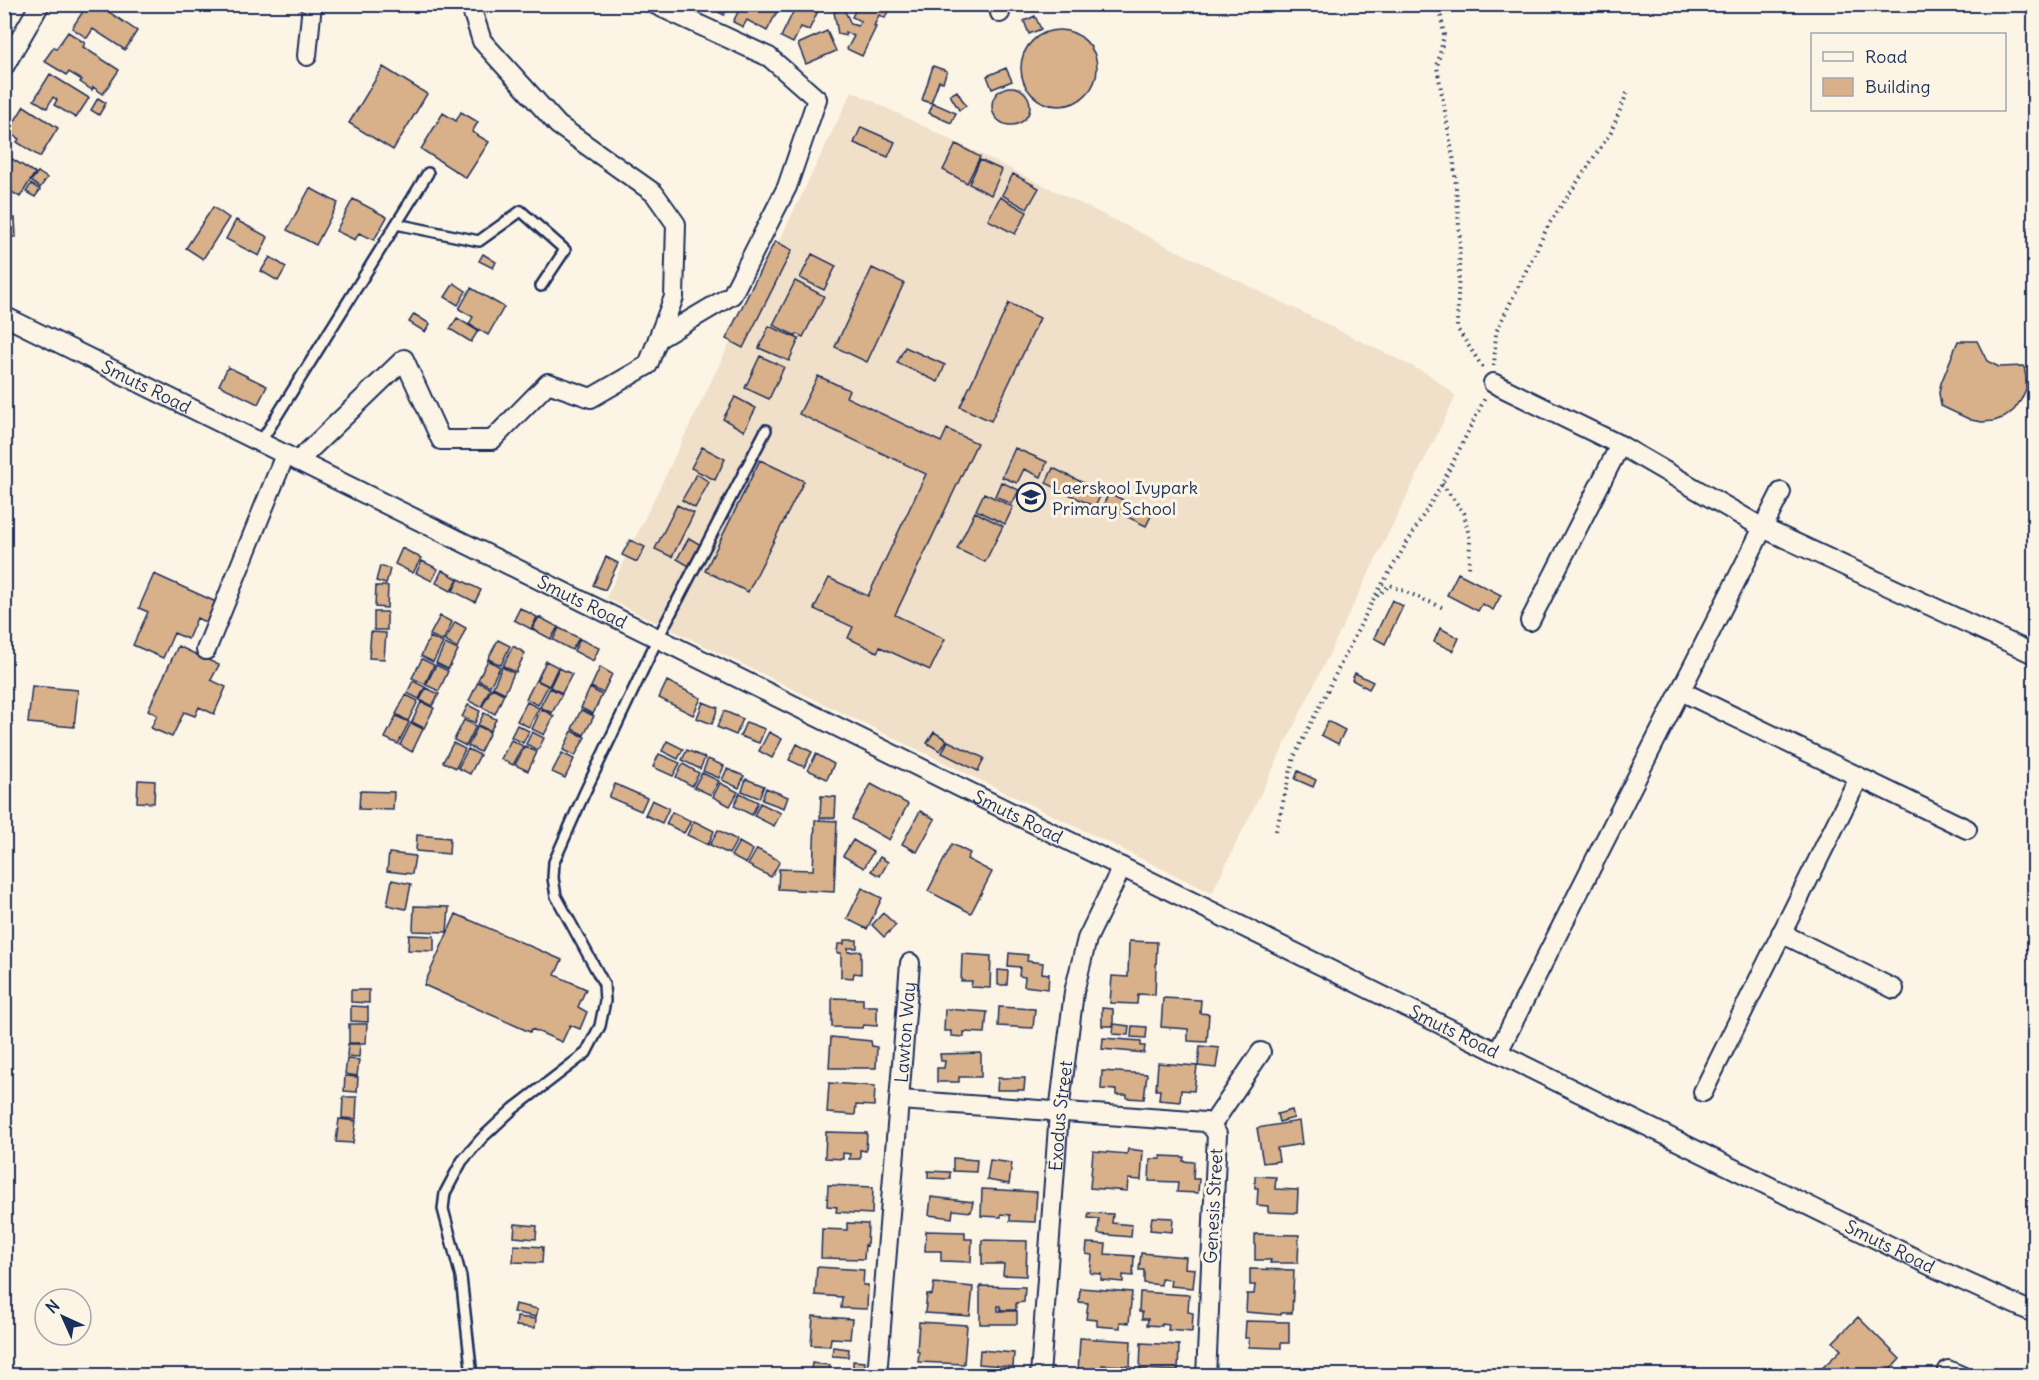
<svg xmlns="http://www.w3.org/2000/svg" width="2039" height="1380" font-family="Delius,sans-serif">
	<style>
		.built { fill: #f1e0c9 }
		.building { fill: #d8b089; stroke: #1b2f5e; stroke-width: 1.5 }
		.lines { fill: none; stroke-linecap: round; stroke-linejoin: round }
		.lane-casing { stroke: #1b2f5e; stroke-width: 14 }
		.street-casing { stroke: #1b2f5e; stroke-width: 22 }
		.path { stroke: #1b2f5e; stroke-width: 4; stroke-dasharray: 1.5 4.5; stroke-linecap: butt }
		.lane { stroke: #fcf5e5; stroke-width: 9 }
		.street { stroke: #fcf5e5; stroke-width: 18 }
		.labels { text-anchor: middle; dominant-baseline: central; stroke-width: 6; stroke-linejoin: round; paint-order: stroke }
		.street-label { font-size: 18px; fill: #1b2f5e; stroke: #fcf5e5 }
		.poi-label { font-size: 18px; fill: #1b2f5e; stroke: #fcf5e5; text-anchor: start }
	</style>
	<rect width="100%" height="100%" fill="#fcf5e5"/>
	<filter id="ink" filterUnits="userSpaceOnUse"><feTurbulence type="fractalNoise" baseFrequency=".0167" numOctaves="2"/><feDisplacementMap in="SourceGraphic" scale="12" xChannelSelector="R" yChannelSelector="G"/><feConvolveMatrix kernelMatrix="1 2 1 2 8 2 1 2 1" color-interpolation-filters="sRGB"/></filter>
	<g filter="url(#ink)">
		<path class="built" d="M852,91L1430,375L1456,396L1212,893L606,598Z"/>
		<path class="building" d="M88,4H97L137,31L125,50L93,29L87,38L72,28Z
			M704,4H729L724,15Z
			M742,4H781L767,31L747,20L743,27L733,22Z
			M797,4H806L818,11L809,30L801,27L793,43L781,37Z
			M844,4H891L885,18L879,15L874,26L876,27L862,56L847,49L854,36L845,32L846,36L838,34L834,12L843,7L851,24L858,26L861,21L852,17L855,11L843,6Z
			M1035,16L1041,29L1029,34L1024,21Z
			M1021 68a38 38 0 1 1 76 0a38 38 0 1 1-76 0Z
			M827,31L836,51L806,64L798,44Z
			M68,32L85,43L83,47L119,70L103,94L93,87L92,90L80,82L82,80L69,72L67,75L44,61L54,47L56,49Z
			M933,66L947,71L943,82L939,81L931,103L922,100Z
			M383,67L427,94L393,150L349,123Z
			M1006,68L1012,81L992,89L987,76Z
			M50,74L89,98L76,118L54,105L57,100L53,97L47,108L34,100Z
			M992 106a19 19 0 1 1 38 0a19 19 0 1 1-38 0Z
			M957,91L966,106L959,110L950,95Z
			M98,98L106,103L99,115L91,110Z
			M933,103L956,113L951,123L929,113Z
			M24,106L58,128L40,157L17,142L19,139L8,132Z
			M461,112L478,122L472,132L489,142L466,178L421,149L443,113L456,121Z
			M861,127L895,142L888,157L854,143Z
			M956,144L980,157L967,183L943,170Z
			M4,154L35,173L20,197L5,188L8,183L4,181Z
			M980,160L1002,170L991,195L969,184Z
			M38,172L47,178L40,188L31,181Z
			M1013,174L1039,188L1027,209L1002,195Z
			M31,184L40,190L35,197L26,192Z
			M310,188L338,203L316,245L287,230Z
			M1000,197L1027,212L1015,234L988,220Z
			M353,199L387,217L374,240L359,233L355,240L336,231Z
			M213,207L229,218L203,259L186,248Z
			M4,210H6L7,218H15L16,237H9L10,251L4,252Z
			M236,220L268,237L259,256L226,239Z
			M775,241L792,250L743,348L726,339Z
			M483,254L496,262L493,268L479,261Z
			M812,254L836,266L824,290L800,278Z
			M270,257L286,267L278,281L261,271Z
			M872,268L904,283L867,362L835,347Z
			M795,281L824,296L803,337L797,334L796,336L773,325Z
			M454,283L466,291L458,305L445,297Z
			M471,288L504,307L488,335L469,324L473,317L459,309Z
			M1009,303L1040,318L991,421L960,407Z
			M414,314L430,324L425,332L409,322Z
			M457,318L478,331L471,342L450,329Z
			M769,326L799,339L789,361L759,348Z
			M1958,341H1977L1987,361L1999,367L2024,366L2026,378V389L2021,400L2014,410L2005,417L1994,421L1982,422L1971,420L1941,406L1939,393L1941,383Z
			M905,347L945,365L938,382L897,363Z
			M760,356L784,367L769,399L745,388Z
			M228,367L267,386L258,404L219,385Z
			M818,376L849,390L846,397L941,442L947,429L977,443L895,615L945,639L930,670L880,647L877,652L848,638L853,627L814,609L829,578L868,596L926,474L799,414Z
			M735,397L756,408L744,431L723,419Z
			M702,447L725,459L715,480L691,468Z
			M1015,448L1047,462L1041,477L1024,469L1017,483L1002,477Z
			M760,460L804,481L748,592L705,571Z
			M1053,468L1102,492L1095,507L1046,483Z
			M697,474L709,482L695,508L682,500Z
			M1001,482L1019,490L1012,504L995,496Z
			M984,493L1013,507L1005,524L976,510Z
			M1109,493L1152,514L1146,526L1103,505Z
			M677,505L694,513L672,557L655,549Z
			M975,512L1003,526L985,562L957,549Z
			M689,538L701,545L689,566L677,559Z
			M630,540L645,547L637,562L622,555Z
			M402,548L421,558L413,573L395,564Z
			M606,557L618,563L605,590L593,585Z
			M422,561L438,569L432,581L416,573Z
			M380,566L390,569L386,584L376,581Z
			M442,570L458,579L451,591L436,583Z
			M1458,573L1501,595L1493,610L1482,604L1478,611L1447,595Z
			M154,574L216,602L207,623L197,618L188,639L174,633L163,658L133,645L148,612L139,608Z
			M459,579L481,590L475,602L453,591Z
			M376,586H388L387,608L375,607Z
			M1392,600L1403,606L1385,644L1374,638Z
			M520,608L537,617L531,629L514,620Z
			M374,612H387V630H374Z
			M440,616L452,622L443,641L430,635Z
			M539,617L558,627L551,639L532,629Z
			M455,622L466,628L457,648L445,641Z
			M559,628L579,638L572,650L553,640Z
			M1440,628L1459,638L1453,651L1434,642Z
			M371,632L386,633L384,659L369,658Z
			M430,637L443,643L433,662L421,656Z
			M580,639L599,648L593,661L574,651Z
			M498,640L510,646L501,665L488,659Z
			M445,644L458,650L448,669L436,663Z
			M178,646L219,665L211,680L226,687L214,714L199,707L195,716L184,712L172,737L151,728L157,715L148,710Z
			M513,646L525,653L516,672L503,666Z
			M422,659L434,665L425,684L412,678Z
			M488,660L500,667L490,686L478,680Z
			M546,661L558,667L549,686L537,680Z
			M436,665L448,671L439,691L426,685Z
			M502,667L514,673L505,693L493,687Z
			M600,667L612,674L603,693L591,687Z
			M559,668L572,674L562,693L550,687Z
			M1355,673L1373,682L1369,689L1352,680Z
			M536,680L548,686L538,705L526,699Z
			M413,681L425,687L419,699L407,693Z
			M667,681L701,698L693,715L659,698Z
			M478,682L490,688L481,707L469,701Z
			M32,686L78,690L74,727L28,723Z
			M426,688L439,694L432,706L420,700Z
			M492,688L504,694L495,714L482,707Z
			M550,688L562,694L552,713L540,707Z
			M590,688L602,695L593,714L581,708Z
			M406,695L418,701L408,721L396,714Z
			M421,702L434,708L424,728L412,722Z
			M527,702L539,708L529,727L517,721Z
			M703,702L718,708L712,724L697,718Z
			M468,705L480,711L475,723L462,717Z
			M541,709L554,716L544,735L532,729Z
			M581,710L594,716L584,735L572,729Z
			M724,711L743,719L736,735L717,727Z
			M484,713L496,719L490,731L478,725Z
			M396,716L409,722L398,744L385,738Z
			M464,720L476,726L466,746L454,740Z
			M1328,721L1345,730L1338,744L1321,735Z
			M746,722L765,729L759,743L740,736Z
			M411,723L423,729L412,752L400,745Z
			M517,725L529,731L523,743L511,737Z
			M478,726L490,732L480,752L468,746Z
			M572,731L585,737L575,756L563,750Z
			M532,732L544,738L538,750L526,744Z
			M769,732L782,739L772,758L759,751Z
			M934,732L947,740L940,751L927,743Z
			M511,740L523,746L513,765L501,759Z
			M667,741L683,749L678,759L662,751Z
			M948,741L984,758L978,771L942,753Z
			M453,743L465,749L456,768L443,762Z
			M797,744L812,752L804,767L789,760Z
			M525,746L537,752L528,771L515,765Z
			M468,749L480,755L470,774L458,768Z
			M687,750L705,758L700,769L682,760Z
			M562,753L574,759L565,778L552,772Z
			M659,754L680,763L673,776L653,767Z
			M816,754L834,764L827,779L808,770Z
			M708,759L724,766L719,778L703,771Z
			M683,764L699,773L692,786L676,777Z
			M727,769L744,776L739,788L722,780Z
			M1298,771L1316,780L1313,787L1295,779Z
			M702,773L719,781L711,795L694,787Z
			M746,779L764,786L759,798L742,791Z
			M138,780L155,781L154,803L137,802Z
			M720,783L738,792L730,806L713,797Z
			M615,784L647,798L641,811L609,797Z
			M871,784L908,804L889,840L852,819Z
			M766,788L788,797L784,808L762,800Z
			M360,791L394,792L393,810L359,809Z
			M740,793L758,802L752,815L734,806Z
			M821,796L836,797L835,818H820Z
			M652,800L669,808L662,823L645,815Z
			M760,803L781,813L774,826L754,816Z
			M920,811L935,819L917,852L902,844Z
			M672,812L691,821L684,833L666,824Z
			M815,820L837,821L834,892L778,889L779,869L813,870Z
			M694,821L714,831L708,845L687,835Z
			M718,830L737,840L729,854L710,845Z
			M417,835L450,838L449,854L416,851Z
			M853,840L873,852L864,868L843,856Z
			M739,842L753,850L746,864L731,856Z
			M952,844L970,853L967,859L992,872L971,913L928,891Z
			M757,849L780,861L771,877L748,865Z
			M389,853L415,856L412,874L387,871Z
			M880,857L888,862L880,876L871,871Z
			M392,880L411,884L406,909L387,905Z
			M862,888L882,898L867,929L847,919Z
			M414,906L449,907L447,932L413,931Z
			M883,913L896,925L884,937L872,925Z
			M456,914L562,960L555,975L586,989L578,1007L587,1012L580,1029L570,1025L562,1042L532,1029L530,1032L424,985Z
			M409,935L434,936V951L408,950Z
			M844,940H857V948H848V952L861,951V974L854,973L853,978L841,977V953H837L838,944H844Z
			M1129,941L1157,942L1155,995L1138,994L1137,1004L1110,1003L1112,976L1128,977Z
			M1009,953L1028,955L1027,961L1043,963L1042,973L1049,974L1048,989L1024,986L1025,977L1019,976L1020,967L1008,966Z
			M962,954L991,956L990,988L971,987L972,981H961Z
			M998,970L1008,971L1007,985H998Z
			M351,990H369V1003L351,1002Z
			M832,998L863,999V1006H877V1026L863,1025L862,1028L832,1027Z
			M1163,998L1201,1000L1200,1013L1209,1014L1207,1042L1188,1041V1029L1161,1027Z
			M351,1006L368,1007V1022L351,1021Z
			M999,1007L1035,1009L1033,1028L998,1026Z
			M1102,1008L1113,1009V1026H1102Z
			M945,1009L987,1012L985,1033L964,1032V1037L951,1036V1031H944Z
			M349,1024H367L366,1043H349Z
			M1114,1024L1129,1026L1128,1035L1113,1034Z
			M1132,1026L1147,1027L1146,1038L1131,1037Z
			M831,1037L871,1041L872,1046L877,1047L876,1068H829Z
			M1103,1038L1141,1041V1046H1145L1144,1053L1102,1049Z
			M348,1044H360L359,1057L347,1056Z
			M1200,1046L1219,1048L1216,1068L1198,1066Z
			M981,1053V1077H959V1082H937V1068H944L945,1061H941L940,1054Z
			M347,1059L359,1060L357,1076L345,1074Z
			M1158,1063L1197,1066L1194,1091L1181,1090L1180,1102L1159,1100L1160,1090H1156Z
			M1102,1071L1147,1074L1144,1099L1127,1098V1095H1116V1090L1101,1089Z
			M345,1076L358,1077L357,1092L344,1091Z
			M998,1078H1025L1024,1090H997Z
			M829,1083L875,1086L874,1106L856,1105L855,1115L827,1113Z
			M343,1097H357L356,1119L342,1118Z
			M1292,1110L1294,1118L1279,1122L1277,1114Z
			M339,1119L356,1121L353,1143L336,1142Z
			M1299,1121L1302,1144L1277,1148L1279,1161L1263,1163L1257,1128Z
			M826,1132L867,1133L866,1151L860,1150V1159H849L850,1154L843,1153V1159L825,1158Z
			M1128,1149L1143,1151L1141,1180L1128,1179L1127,1191L1090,1188L1093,1151L1127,1154Z
			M1161,1156L1184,1157L1183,1161L1194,1162L1193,1179H1199L1198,1193L1177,1192L1178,1182L1149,1181L1150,1159H1161Z
			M953,1158L977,1160L976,1172L953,1171Z
			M990,1160L1012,1163L1009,1184L987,1180Z
			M928,1171L950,1172V1179L928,1178Z
			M1255,1176L1276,1177L1275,1189L1298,1190L1297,1213L1268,1212V1206L1257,1205L1258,1188H1255Z
			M828,1185L873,1187L872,1214L836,1212L837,1207L827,1206Z
			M982,1189L1037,1192L1035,1222L1010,1221V1215L1001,1214V1217L981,1216Z
			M931,1197L973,1202L971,1212L953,1210L952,1218L929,1215Z
			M1089,1213L1113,1214L1112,1223L1132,1225L1131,1237L1098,1234L1099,1219L1088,1218Z
			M1152,1217L1173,1218L1172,1232L1150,1230Z
			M847,1223L868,1224L867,1246L865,1245L864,1259L821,1258L822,1229L847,1230Z
			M515,1224L537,1226L536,1239L514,1237Z
			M926,1231L965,1232V1239H972L971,1262L941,1261V1251H925Z
			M1255,1234L1299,1235L1298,1263H1270L1271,1260H1255Z
			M982,1240L1027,1241L1026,1276L1003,1275L1004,1264H982Z
			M1087,1243L1106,1244L1105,1254L1134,1256L1133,1276L1123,1275V1282L1101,1280V1274L1090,1273L1092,1255L1086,1254Z
			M514,1245L543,1247L542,1263L513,1262Z
			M1141,1253L1186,1257L1185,1268L1195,1269L1193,1288L1170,1286L1171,1280L1161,1279V1285L1144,1283V1270H1139Z
			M817,1267L864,1270L863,1285H868L867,1309L841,1308L842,1297L815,1295Z
			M1250,1269L1294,1270L1292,1313H1281V1315L1246,1312L1247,1294H1254L1255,1285H1250Z
			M934,1283L973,1287L970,1316L925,1313L927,1294L932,1295Z
			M980,1286L1025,1287L1024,1302L1016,1303V1310H1001L1000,1306H998V1311H1017V1324H980Z
			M1080,1288L1132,1292L1129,1323L1120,1322V1328L1097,1326V1320L1086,1319L1088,1303L1079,1302Z
			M1140,1292L1189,1295L1188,1312L1193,1313L1192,1332L1168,1330L1169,1325L1162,1324V1326L1147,1325L1148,1319H1142V1312H1139Z
			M515,1304L538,1309L536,1317L513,1312Z
			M813,1316L852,1319L850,1339L831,1338L830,1346L811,1345Z
			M517,1317L536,1319L535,1328L516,1326Z
			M1858,1317L1900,1359L1884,1376H1818L1816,1374L1841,1350L1833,1342Z
			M1246,1321L1289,1322V1343H1281V1348L1249,1347V1338H1245Z
			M919,1322L967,1325L964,1364L918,1362L919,1352L917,1351Z
			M1080,1338L1131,1341L1130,1366L1102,1365L1101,1374L1078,1373Z
			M1141,1343L1179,1345L1178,1371L1140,1369Z
			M833,1347L849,1349L848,1357L832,1356Z
			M980,1350L1014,1353L1013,1367L979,1364Z
			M853,1361L865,1362L864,1376H853Z
			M812,1363L830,1365V1371L847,1372V1376H810Z"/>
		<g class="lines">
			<g class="lane-casing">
				<path id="lane" d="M396,224L479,241L521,211L565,250L541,286
					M260,443L428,173
					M472,1376L461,1277L443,1209L445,1193L462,1161L482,1138L513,1109L586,1053L600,1026L605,1001L604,984L556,896L553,878L554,862L584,794L658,638L766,430"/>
			</g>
			<g class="street-casing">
				<g id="street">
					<path d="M654,4L769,57L817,99L787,187L732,295L658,339"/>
					<path d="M999,4L1000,13"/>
					<path d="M307,56L312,4"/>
					<path d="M4,67L40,4"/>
					<path id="s1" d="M4,316L1935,1268L2034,1313"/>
					<path d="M1493,383L1620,445L1763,528L2034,654"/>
					<path d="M298,461L404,359L441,440H492L548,383L591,398L648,365L674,297L676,224L654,193L558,125L482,41L470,4"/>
					<path d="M1530,621L1620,445"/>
					<path d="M206,650L285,455"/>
					<path d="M1681,691L1967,829"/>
					<path d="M1781,933L1894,989"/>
					<path d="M1498,1052L1781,492"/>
					<path d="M1703,1092L1859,777"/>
					<path d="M900,1100L1205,1122L1211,1126L1217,1134L1206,1376"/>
					<path d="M1211,1126L1261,1052"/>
					<path d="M1948,1370L1962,1376"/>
					<path id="s2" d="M877,1376L910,963"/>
					<path id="s3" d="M1040,1376L1059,1112L1074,992L1087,939L1122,867"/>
				</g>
			</g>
			<path class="path" d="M1439,4L1444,35L1437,67L1454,162L1460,239L1457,328L1483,368
				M1494,366L1496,332L1549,224L1611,132L1628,91
				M1442,484L1464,513L1470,540L1469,568
				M1377,596L1390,585L1446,609
				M1276,831L1294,757L1374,598L1442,484L1485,398"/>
			<use href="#lane" class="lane"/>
			<use href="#street" class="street"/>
		</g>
	</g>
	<defs>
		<g id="school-ring" transform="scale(1.5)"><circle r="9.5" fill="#fcf5e5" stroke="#1b2f5e" stroke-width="1.5"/><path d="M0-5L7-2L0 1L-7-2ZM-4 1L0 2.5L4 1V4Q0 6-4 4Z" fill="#1b2f5e"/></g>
	</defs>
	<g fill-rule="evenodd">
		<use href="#school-ring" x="1031" y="497"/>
	</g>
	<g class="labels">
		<g class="street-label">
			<text stroke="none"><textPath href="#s1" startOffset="159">Smuts Road</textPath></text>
			<text stroke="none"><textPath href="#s1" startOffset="645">Smuts Road</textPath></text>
			<text stroke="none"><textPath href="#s1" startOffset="1131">Smuts Road</textPath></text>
			<text stroke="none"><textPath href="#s2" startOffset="345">Lawton Way</textPath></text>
			<text stroke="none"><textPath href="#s1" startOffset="1617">Smuts Road</textPath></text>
			<text stroke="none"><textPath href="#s3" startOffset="261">Exodus Street</textPath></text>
			<text transform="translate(1213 1206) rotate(-87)">Genesis Street</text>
			<text stroke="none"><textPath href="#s1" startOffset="2103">Smuts Road</textPath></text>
		</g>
		<g class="poi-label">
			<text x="1052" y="487">Laerskool Ivypark<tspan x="1052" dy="21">Primary School</tspan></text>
		</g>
	</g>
	<rect width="2039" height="1380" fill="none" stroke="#fcf5e5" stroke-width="24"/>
	<rect x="12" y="12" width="2015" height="1356" fill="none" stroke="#1b2f5e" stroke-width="2" filter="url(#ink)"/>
	<rect x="1811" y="33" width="195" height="78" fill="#fcf5e5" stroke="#a2a6af" stroke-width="1.5"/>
	<rect x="1823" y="52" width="30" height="9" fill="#fcf5e5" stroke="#a2a6af" stroke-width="1.5"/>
	<text x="1865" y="63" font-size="18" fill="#1b2f5e">Road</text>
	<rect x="1823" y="78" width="30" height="18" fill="#d8b089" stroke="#a2a6af" stroke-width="1.5"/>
	<text x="1865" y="93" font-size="18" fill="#1b2f5e">Building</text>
	<g transform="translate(63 1317) rotate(315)"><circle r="28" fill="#fcf5e5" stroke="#a2a6af" stroke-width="1.5"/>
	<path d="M0-4.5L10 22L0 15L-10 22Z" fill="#1b2f5e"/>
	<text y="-9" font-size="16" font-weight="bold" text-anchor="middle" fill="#1b2f5e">N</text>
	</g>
</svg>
